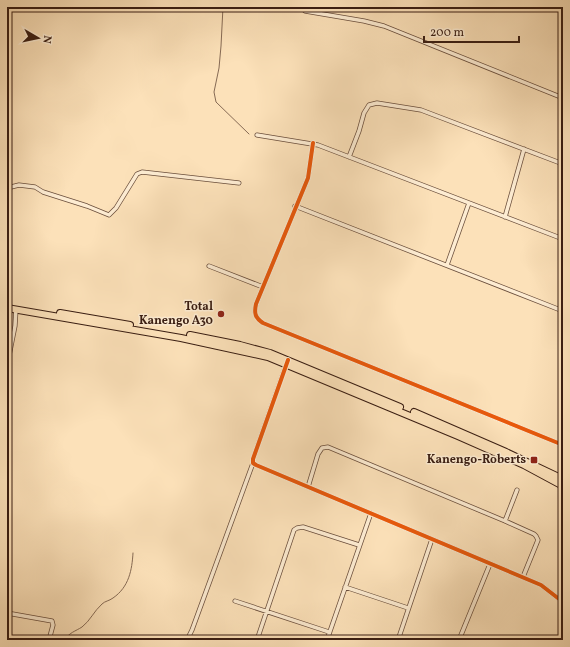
<svg xmlns="http://www.w3.org/2000/svg" width="570" height="647" font-family="Vollkorn,serif">
	<style>
		.lines { fill: none; stroke-linecap: round; stroke-linejoin: round }
		.stream { stroke: #866a54; stroke-width: 1 }
		.minor-casing { stroke: #6a4e3c; stroke-width: 5 }
		.trunk-casing { stroke: #391d12; stroke-width: 8 }
		.minor { stroke: #fdecd2; stroke-width: 3.5 }
		.trunk { stroke: #fce1b9; stroke-width: 6 }
		.cycleway-casing { stroke: #fdecd2; stroke-width: 6 }
		.cycleway { stroke: #e8590c; stroke-width: 4 }
		.poi-dot { fill: #8f2418; stroke: #fdecd2; stroke-width: 1.5 }
		.labels { text-anchor: middle; dominant-baseline: central; stroke-width: 3; stroke-linejoin: round; paint-order: stroke }
		.poi-label { font-size: 12px; font-weight: bold; fill: #391d12; stroke: #fdecd2; text-anchor: end }
	</style>
	<rect width="100%" height="100%" fill="#fce1b9"/>
	<filter id="stains"><feTurbulence type="fractalNoise" baseFrequency=".005" numOctaves="4"/><feColorMatrix values="0 0 0 0 .2 0 0 0 0 .09 0 0 0 0 .02 0 0 0 .5 -.17"/></filter>
	<radialGradient id="worn" r=".72"><stop offset=".6" stop-color="#630" stop-opacity="0"/><stop offset="1" stop-color="#630" stop-opacity=".3"/></radialGradient>
	<g class="lines">
		<path class="stream" d="M223,7L221,46L219,68L214,92L216,102L249,134
			M65,640C68,633 76,631 82,627C90,621 94,611 102,604C105,601 109,601 113,598C129,587 132,570 133,553
			M557,640L559,639"/>
		<g class="minor-casing">
			<path id="minor" d="M305,11L364,21L384,26L563,98
				M257,135L318,145L563,239
				M313,143L308,178L256,304C254,313 255,318 263,323L563,445
				M349,157L359,131L364,113L369,105L377,103L421,110L563,164
				M7,188L19,185L35,187L43,192L87,206L109,215L116,208L137,174L142,172L239,183
				M295,206L563,311
				M505,217L524,149
				M447,265L469,203
				M209,266L263,287
				M286,365L253,459V463L256,465L541,585L563,602
				M7,366L15,326L16,309
				M308,487L318,454L322,448L328,447L505,521L534,534L536,536L538,540L523,577
				M505,521L517,490
				M345,587L408,608
				M235,601L329,632
				M7,613L52,621L53,625L49,640
				M187,640L192,630L253,463
				M257,640L294,530L297,528L303,527L359,545
				M327,640L371,513
				M398,640L432,539
				M459,640L490,564"/>
		</g>
		<g class="trunk-casing">
			<path id="trunk" d="M7,308L181,338L268,357L458,436L524,465L563,486
				M60,313L130,325
				M190,335L240,345L270,353L400,407
				M414,412L506,452L563,479"/>
		</g>
		<use href="#minor" class="minor"/>
		<use href="#trunk" class="trunk"/>
		<g class="cycleway-casing">
			<path id="cycleway" d="M313,143L308,178L256,304C254,313 255,318 263,323L563,445
				M288,360L253,459V463L256,465L541,585L563,602"/>
		</g>
		<use href="#cycleway" class="cycleway"/>
	</g>
	<g class="poi-dot">
		<circle cx="221" cy="314" r="4"/>
		<rect x="530" y="456" width="8" height="8" rx="2"/>
	</g>
	<g class="labels">
		<g class="poi-label">
			<text x="213" y="307">Total<tspan x="213" dy="14">Kanengo A30</tspan></text>
			<text x="526" y="460">Kanengo-Roberts</text>
		</g>
	</g>
	<rect width="570" height="647" fill="none" stroke="#fce1b9" stroke-width="24"/>
	<rect x="8" y="8" width="554" height="631" fill="none" stroke="#391d12" stroke-width="2"/>
	<rect x="12" y="12" width="546" height="623" fill="none" stroke="#391d12"/>
	<g transform="translate(38 38) rotate(99)" stroke="#fdecd2" stroke-width="3" paint-order="stroke">
	<path d="M0-3L7 15L0 10L-7 15Z" fill="#391d12"/>
	<text y="-6" font-size="11" font-weight="bold" text-anchor="middle" fill="#391d12">N</text>
	</g>
	<path d="M424 36v6h95v-6" fill="none" stroke="#391d12" stroke-width="2"/>
	<text x="430" y="36" font-size="12" fill="#391d12" stroke="#fdecd2" stroke-width="3" paint-order="stroke">200 m</text>
	<rect width="100%" height="100%" filter="url(#stains)"/>
	<rect width="100%" height="100%" fill="url(#worn)"/>
</svg>
